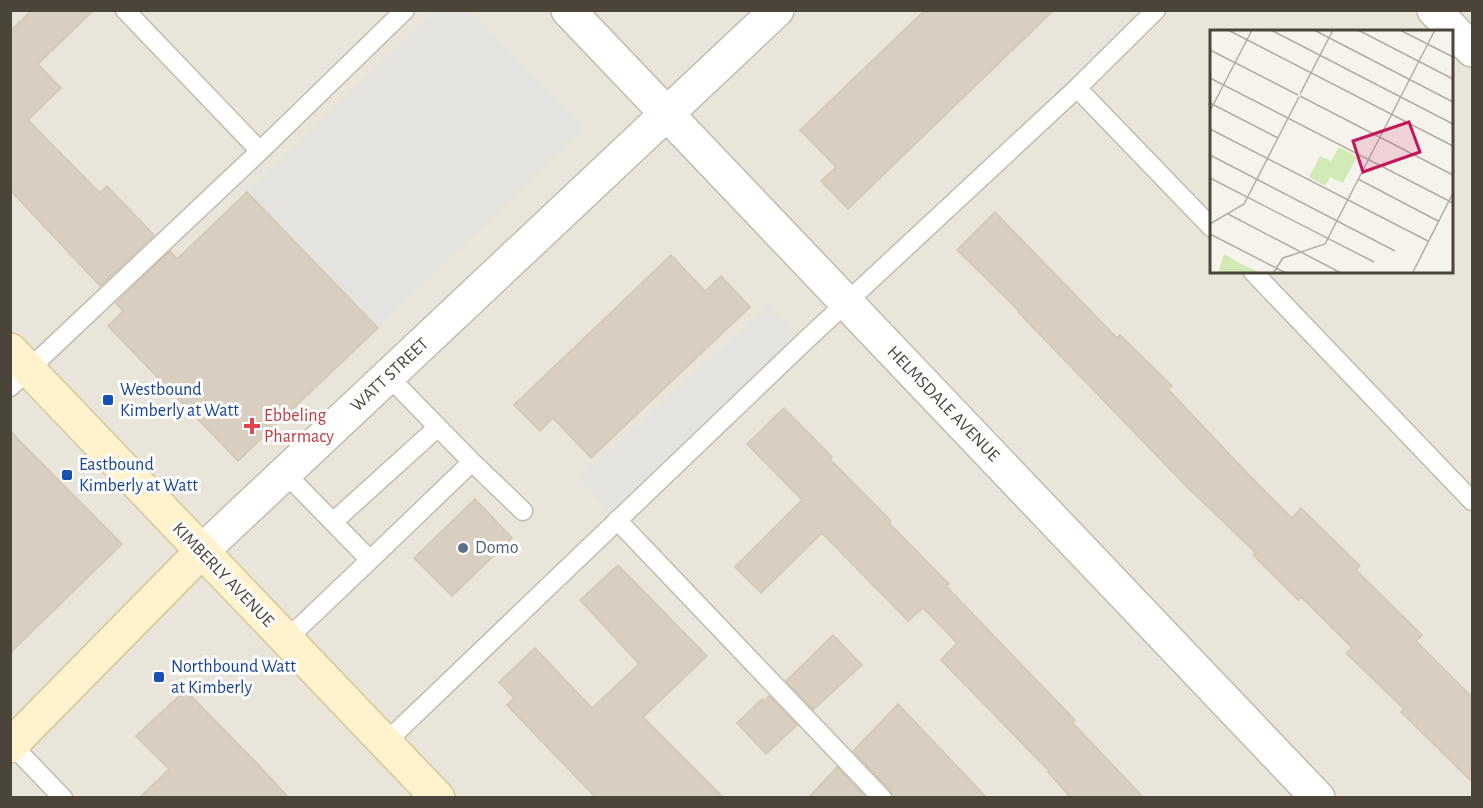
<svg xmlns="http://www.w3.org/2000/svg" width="1483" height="808" font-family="'Alegreya Sans',sans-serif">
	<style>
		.residential { fill: #eae5da; fill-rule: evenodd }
		.parking { fill: #e5e3e0 }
		.building { fill: #d8cfc1; stroke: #d3c7b4; stroke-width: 1.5 }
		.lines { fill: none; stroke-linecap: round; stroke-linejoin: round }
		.lane-casing { stroke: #c2bbae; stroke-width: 21 }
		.street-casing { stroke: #c2bbae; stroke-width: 36 }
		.secondary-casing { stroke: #d6c79b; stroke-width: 36 }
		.lane { stroke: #fff; stroke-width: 18 }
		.street { stroke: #fff; stroke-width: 33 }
		.secondary { stroke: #fff3cd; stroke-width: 33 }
		.transit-dot { fill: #1a4fb4; stroke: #fff; stroke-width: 2 }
		.health-dot { fill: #e0444e; stroke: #fff; stroke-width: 2 }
		.service-dot { fill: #5c6f8a; stroke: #fff; stroke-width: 2 }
		.labels { text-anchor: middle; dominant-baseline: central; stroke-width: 6; stroke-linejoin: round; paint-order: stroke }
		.street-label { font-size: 18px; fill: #4b4439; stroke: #fff }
		.transit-label { font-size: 18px; fill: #164399; stroke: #fff; text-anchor: start }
		.health-label { font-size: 18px; fill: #be3a42; stroke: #fff; text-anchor: start }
		.service-label { font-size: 18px; fill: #4e5e75; stroke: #fff; text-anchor: start }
		.inset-road { fill: none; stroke: #b2ada4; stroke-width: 1.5 }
		.view { fill: #c2185b; fill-opacity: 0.15; stroke: #c2185b; stroke-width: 3 }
		.inset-edge { fill: none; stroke: #4b4439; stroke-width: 3 }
	</style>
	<rect width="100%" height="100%" fill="#f6f3ec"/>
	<path class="residential" d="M11,11H1472V797H11ZM1212,32H1452V272H1212Z"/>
	<path class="parking" d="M434,11H471L585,128L378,328L247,192Z
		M769,305L805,341L617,520L578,477Z"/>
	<path class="building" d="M32,10H94L38,64L61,88L28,120L100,193L107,186L154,235L100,286L10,190V31Z
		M925,10H1054L848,209L821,181L836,167L800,130Z
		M247,192L378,328L238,461L108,326L123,311L116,303L170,251L177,259Z
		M995,212L1117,338L1120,335L1172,386L1168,389L1248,474L1292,518L1301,508L1360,566L1356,570L1422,635L1416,641L1473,698V783L1401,712L1404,709L1346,653L1352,648L1301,597L1298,600L1253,555L1256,553L1188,488L1018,312L1019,311L957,250Z
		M671,255L705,291L721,276L750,307L591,458L553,418L540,431L514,405Z
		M784,408L832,457L830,459L891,521L889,523L949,584L946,586L1075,720L1072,722L1144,798H1071L1048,772L1049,771L941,660L957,643L923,608L908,621L822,533L761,593L735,567L802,500L747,444Z
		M10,431L122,544L10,653Z
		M475,499L512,538L452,596L414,558Z
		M618,565L707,656L643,717L724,798H596L507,705L514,698L499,682L535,648L592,708L639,664L580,600Z
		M833,635L862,665L813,710L786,681Z
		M185,690L254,760L289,798H139L169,769L136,736Z
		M769,696L797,725L766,754L737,723L762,699L764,701Z
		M898,704L987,798H893L890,790L853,751Z
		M837,767L866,798H808Z"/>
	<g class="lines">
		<g class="lane-casing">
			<path id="lane" d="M125,10L260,151
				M1077,88L1212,228
				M1253,272L1472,501
				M388,376L472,462
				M10,387L260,151L405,10
				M285,473L370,560L286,640
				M617,520L882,798
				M333,522L438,427
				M370,560L472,462L523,511
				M385,743L805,341L1077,88L1156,10
				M12,745L63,798"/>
		</g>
		<g class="street-casing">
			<path id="street" d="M568,10L1318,798
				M1434,10L1472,50
				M201,552L777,10"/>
		</g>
		<g class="secondary-casing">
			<path id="secondary" d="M10,350L438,798
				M10,746L201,552"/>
		</g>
		<use href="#lane" class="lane"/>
		<use href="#street" class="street"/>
		<use href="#secondary" class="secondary"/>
	</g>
	<g class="transit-dot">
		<rect x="102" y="394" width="12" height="12" rx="3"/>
		<rect x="61" y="469" width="12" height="12" rx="3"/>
		<rect x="153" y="671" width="12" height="12" rx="3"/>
	</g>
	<path class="health-dot" d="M249 417h6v6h6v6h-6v6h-6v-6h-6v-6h6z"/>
	<circle class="service-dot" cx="463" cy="548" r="6"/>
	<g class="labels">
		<g class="street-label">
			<text transform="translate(390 375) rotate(-43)">WATT STREET</text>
			<text transform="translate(943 404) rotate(46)">HELMSDALE AVENUE</text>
			<text transform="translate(223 575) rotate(46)">KIMBERLY AVENUE</text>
		</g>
		<g class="transit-label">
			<text x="120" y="390">Westbound<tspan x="120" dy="21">Kimberly at Watt</tspan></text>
			<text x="79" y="465">Eastbound<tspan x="79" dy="21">Kimberly at Watt</tspan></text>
			<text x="171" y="667">Northbound Watt<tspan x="171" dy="21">at Kimberly</tspan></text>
		</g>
		<g class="health-label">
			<text x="264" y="416">Ebbeling<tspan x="264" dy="21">Pharmacy</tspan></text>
		</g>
		<g class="service-label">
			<text x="475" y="548">Domo</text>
		</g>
	</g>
	<g transform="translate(1210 30)">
		<rect width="243" height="243" fill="#f6f3ec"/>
		<path d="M129,117L147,127L133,153L120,147L115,156L99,147L110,126L121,131ZM14,224L33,235L51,243H8Z" fill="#d2eab5"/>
		<path class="inset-road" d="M18,0L243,116M61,0L243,94M104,0L243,72M148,0L243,49M190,0L243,27M0,20L88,65M0,48L243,173M90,64L123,0M90,66L243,145M0,73L68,108M0,81L42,0M0,99L218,211M0,125L185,221M0,148L164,232M148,149L228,191M18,184L131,243M0,194L34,174L89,67M0,204L76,243M203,242L243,163M63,243L73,228L115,214L225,0"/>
		<path class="view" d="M199,92L210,122L153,142L143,111Z"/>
		<rect width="243" height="243" class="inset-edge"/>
	</g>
	<rect width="1483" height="808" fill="none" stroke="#4b4439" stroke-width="24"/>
</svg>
